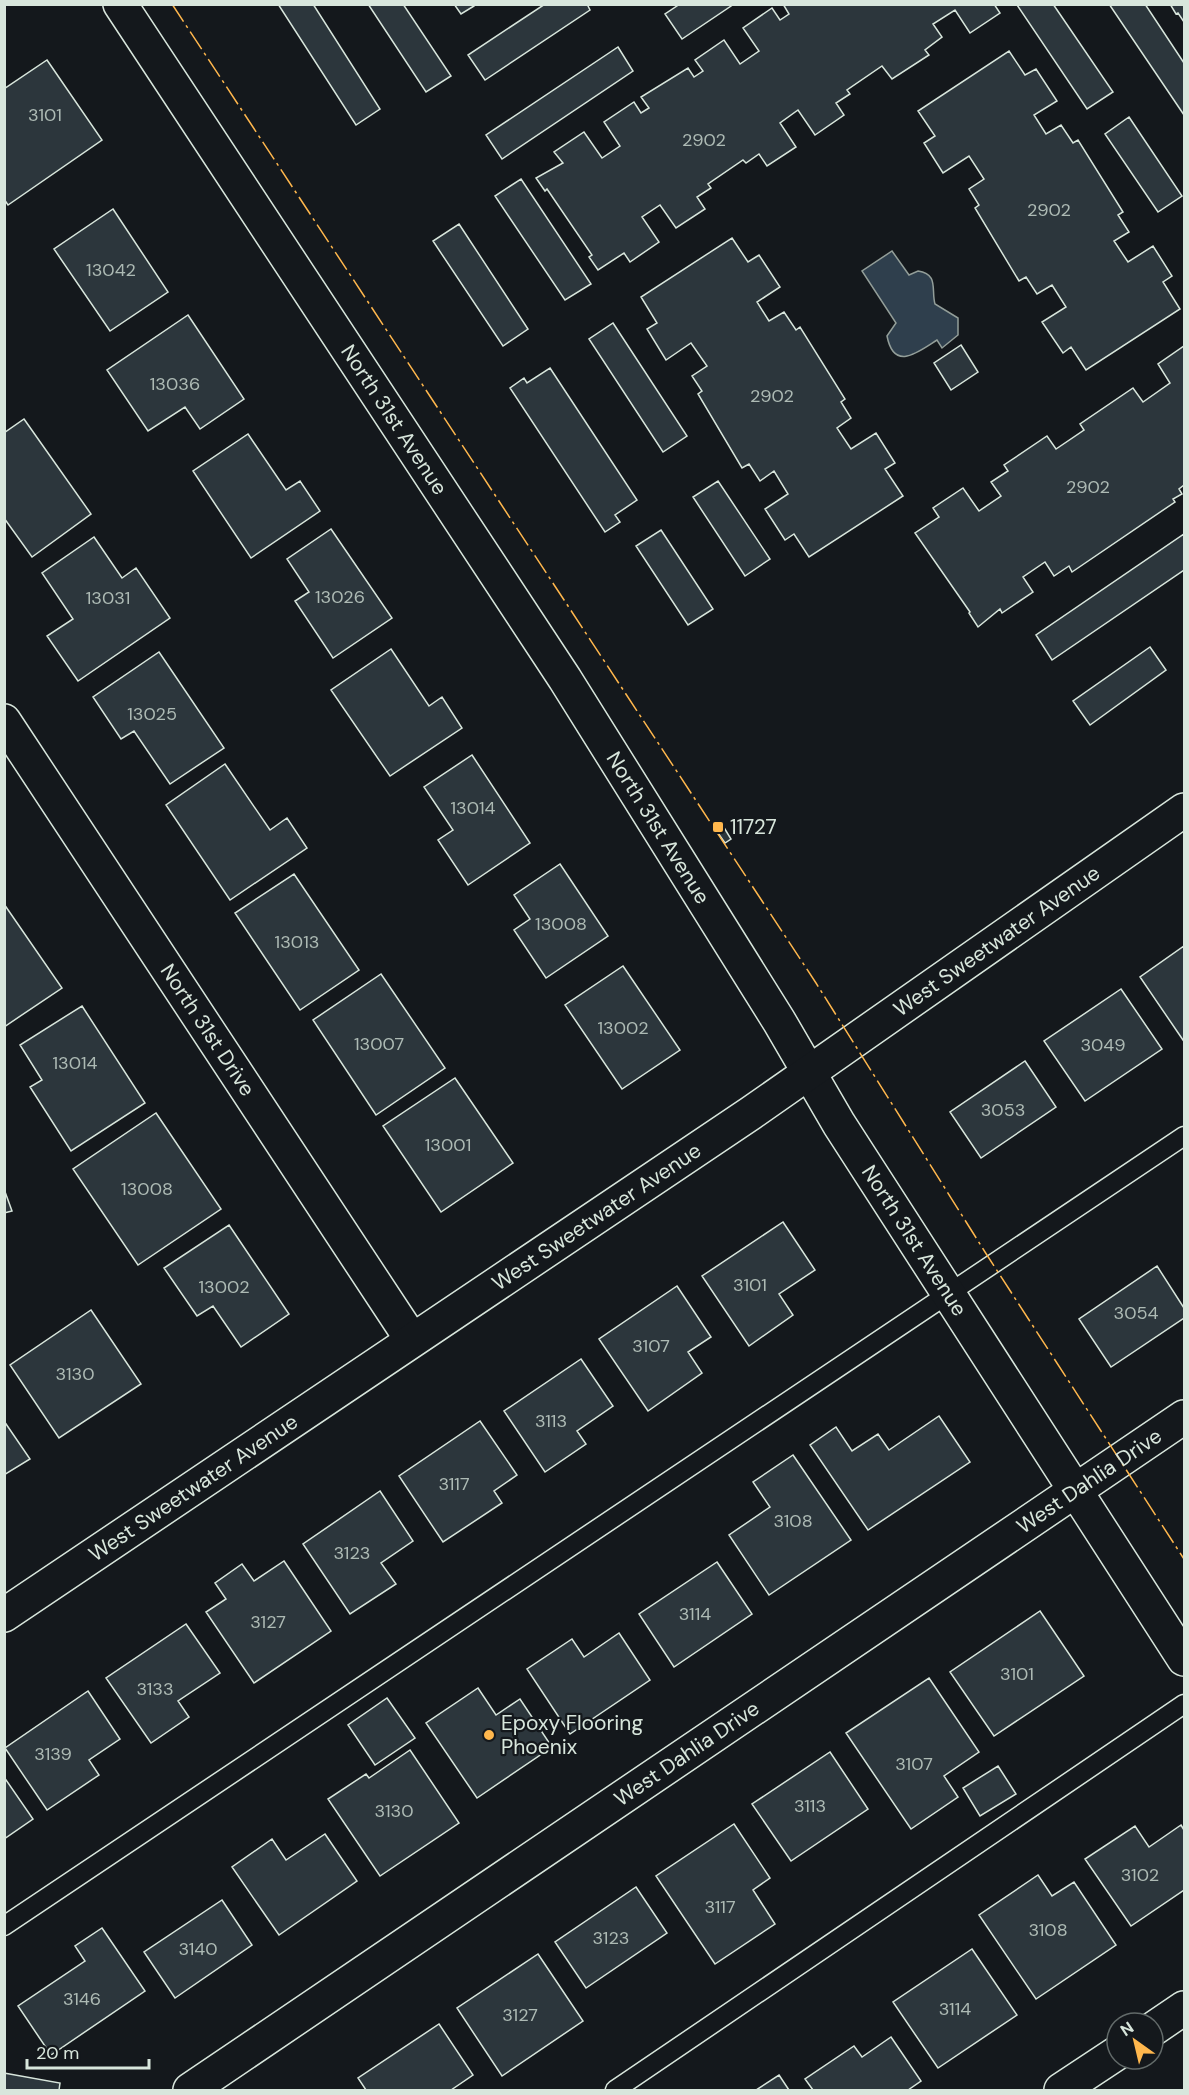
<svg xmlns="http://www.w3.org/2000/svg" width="1189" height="2095" font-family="'DM Sans',sans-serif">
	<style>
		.water { fill: #2f3f4d; stroke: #939e99; stroke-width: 1.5 }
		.building { fill: #2c363c; stroke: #d8e6dc; stroke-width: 1.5 }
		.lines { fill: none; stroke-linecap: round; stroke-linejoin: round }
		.lane-casing { stroke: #d8e6dc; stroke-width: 21 }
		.street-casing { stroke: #d8e6dc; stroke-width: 36 }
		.secondary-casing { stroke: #d8e6dc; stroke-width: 36 }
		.lane { stroke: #14181c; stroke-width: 18 }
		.street { stroke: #14181c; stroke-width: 33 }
		.secondary { stroke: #14181c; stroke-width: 33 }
		.power { stroke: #ffb74d; stroke-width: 1.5; stroke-dasharray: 21 4.5 3 4.5; stroke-linecap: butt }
		.poi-dot { fill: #ffb74d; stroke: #14181c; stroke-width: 2 }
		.labels { text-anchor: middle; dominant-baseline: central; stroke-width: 4.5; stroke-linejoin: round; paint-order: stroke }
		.number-label { font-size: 18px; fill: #adbab4 }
		.street-label { font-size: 21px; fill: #d8e6dc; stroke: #14181c }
		.poi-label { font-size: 21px; fill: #d8e6dc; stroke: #14181c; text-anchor: start }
	</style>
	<rect width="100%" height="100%" fill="#14181c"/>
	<path class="water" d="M892,251L909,275L918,271C939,274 931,290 935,304L958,318V335L942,348L937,340C918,352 894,372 887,336L896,323L862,271Z"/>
	<path class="building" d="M278,4H313L380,109L356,125Z
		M368,4H403L451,76L426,92Z
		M454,4H474V6L461,14Z
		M545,4H587L590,10L485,80L468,55Z
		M680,4H734L682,39L665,14Z
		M783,4H994L1000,13L970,33L955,10L933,24L942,37L925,50L929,55L892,79L882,66L847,90L850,94L836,103L844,115L815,135L798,110L780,123L796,147L767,166L759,154L746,163L743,160L708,184L711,188L697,197L705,209L676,228L660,205L642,217L659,242L630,262L624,253L598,270L589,257L592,255L547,189L545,191L536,178L563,163L554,152L584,132L602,158L620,146L604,122L634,102L641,113L649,108L641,97L688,68L694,77L703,71L695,60L724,40L740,64L759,51L743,28L772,8L780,20L789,14Z
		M1053,4L1113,92L1087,109L1017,5Z
		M1109,4H1145L1184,63V115Z
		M1170,4H1184V22L1178,13L1176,14Z
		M618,47L633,71L502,159L486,135Z
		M1009,51L1025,75L1036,69L1057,101L1034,115L1046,134L1061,125L1073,143L1078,140L1123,212L1118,215L1129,232L1114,241L1128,262L1153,246L1172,276L1163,282L1180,309L1086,370L1071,347L1063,353L1042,322L1066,307L1052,285L1037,294L1026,277L1019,281L975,208L979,205L969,189L984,179L969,156L943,173L924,143L935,136L918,111Z
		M47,60L102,140L8,205L4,199V89Z
		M1129,117L1182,196L1158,212L1105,134Z
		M521,179L591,284L565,300L495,196Z
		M113,209L168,292L110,331L54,249Z
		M459,224L528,329L503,346L433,241Z
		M732,238L748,262L759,255L780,287L757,302L769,321L784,312L796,330L800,327L845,399L841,402L851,418L837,428L851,449L876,433L895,463L885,469L903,496L809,557L794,534L785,540L765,509L788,494L774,471L760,481L749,464L742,468L698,394L702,391L692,376L707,366L691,343L666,360L647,329L657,323L641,297Z
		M188,315L244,399L200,429L185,407L148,431L107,370Z
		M613,323L687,436L663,452L589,339Z
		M961,345L978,372L951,390L934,363Z
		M1184,346V485L1179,489L1182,494L1173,499L1175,502L1072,572L1069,566L1054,576L1045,562L1023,577L1033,592L1002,613L1000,609L978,627L969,613L970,612L915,533L939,517L933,508L963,488L979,511L1001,496L991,482L1008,471L1004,465L1047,436L1056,449L1084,430L1080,424L1133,388L1143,402L1170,383L1158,364Z
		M550,368L637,500L615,515L620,522L605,532L510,388L524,378L527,383Z
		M24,419L91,514L32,557L4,518V433Z
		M248,434L286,490L300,481L320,511L251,558L193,471Z
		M718,481L770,559L745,576L693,497Z
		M331,529L392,618L333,658L295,601L309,592L287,559Z
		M661,530L713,609L688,625L636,546Z
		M1184,534V570L1052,660L1036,635Z
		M94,537L122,578L136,568L170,618L78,681L47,636L73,619L42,573Z
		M1150,647L1166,670L1090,725L1073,701Z
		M391,649L429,706L442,697L462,728L390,776L331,690Z
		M159,652L224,748L170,784L134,731L121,739L93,697Z
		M472,755L530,843L468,885L438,840L453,830L424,787Z
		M225,764L270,830L287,818L307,848L230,900L166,805Z
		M720,821L731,839L725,843L713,826Z
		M560,864L608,936L546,978L514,930L530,919L514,895Z
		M294,874L359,970L300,1010L235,913Z
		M4,904L62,988L4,1027Z
		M1184,946V1039L1183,1040L1140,977Z
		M623,966L680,1050L622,1089L565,1005Z
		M381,974L445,1068L376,1115L313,1020Z
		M1121,989L1162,1049L1085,1101L1044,1041Z
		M82,1006L145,1103L71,1151L30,1087L42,1080L20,1045Z
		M1025,1061L1056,1107L981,1158L950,1112Z
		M455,1078L513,1163L441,1212L383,1126Z
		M156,1113L221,1209L138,1265L73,1169Z
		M4,1189L12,1211L4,1213Z
		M783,1222L815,1270L779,1294L793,1315L749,1346L702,1276Z
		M229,1225L289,1314L241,1347L213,1306L197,1316L164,1268Z
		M1157,1266L1184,1308V1318L1111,1367L1079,1319Z
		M677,1286L711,1337L688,1352L702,1373L648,1411L599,1339Z
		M91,1310L141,1384L59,1438L10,1365Z
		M581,1359L613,1406L577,1431L586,1444L545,1472L504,1411Z
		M939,1416L970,1462L868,1530L810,1445L836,1427L852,1451L878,1434L889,1450Z
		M4,1421L30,1459L4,1475Z
		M480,1421L517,1475L494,1491L502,1503L443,1542L399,1476Z
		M793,1455L851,1540L769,1595L729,1535L770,1507L753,1482Z
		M380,1491L413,1541L381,1563L396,1584L350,1614L303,1544Z
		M284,1561L331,1631L254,1683L206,1612L226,1599L215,1583L242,1564L254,1581Z
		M717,1562L752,1614L674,1667L639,1614Z
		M1040,1611L1084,1676L994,1736L950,1672Z
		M186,1624L220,1673L178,1701L189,1717L151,1743L106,1678Z
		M619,1633L650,1680L570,1734L527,1669L572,1639L584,1657Z
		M929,1678L979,1752L944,1776L958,1797L911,1829L846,1733Z
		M478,1688L496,1715L520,1699L552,1747L477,1798L426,1723Z
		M88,1691L120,1739L89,1760L99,1775L47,1810L5,1748Z
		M387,1698L415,1738L375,1765L348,1725Z
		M410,1750L459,1823L380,1876L328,1799L366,1774L369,1778Z
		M830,1752L868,1809L791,1861L752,1804Z
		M998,1766L1016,1794L980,1816L963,1788Z
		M4,1777L33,1819L4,1839Z
		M734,1824L770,1878L753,1890L775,1924L715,1964L656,1876Z
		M1181,1825L1184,1830V1890L1131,1926L1085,1859L1135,1826L1149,1847Z
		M325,1834L357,1881L279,1935L232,1867L272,1839L286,1860Z
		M1038,1875L1052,1896L1074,1882L1116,1945L1036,1999L979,1915Z
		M636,1887L667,1933L586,1988L555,1942Z
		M222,1900L252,1945L175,1998L144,1952Z
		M102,1928L145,1991L51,2055L18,2006L85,1961L75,1946Z
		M972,1949L1017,2015L938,2068L893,2002Z
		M538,1954L583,2021L502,2076L457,2008Z
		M439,2024L473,2075L451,2090H366L358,2078Z
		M891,2037L921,2081L908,2090H813L805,2079L854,2046L862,2057Z
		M4,2073L60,2083L59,2090H4Z
		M779,2075L789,2090H756Z"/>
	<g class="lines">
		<g class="lane-casing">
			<path id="lane" d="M4,1926L1184,1136
				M615,2090L1184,1704"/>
		</g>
		<g class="street-casing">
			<g id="street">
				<path id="s1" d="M4,721L412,1340"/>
				<path d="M1153,2029L1184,2008"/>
				<path id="s2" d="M190,2090L1184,1417"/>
				<path d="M1061,2090L1117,2053"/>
			</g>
		</g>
		<g class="secondary-casing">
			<g id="secondary">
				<path id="s3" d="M120,4L565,679L779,1021L839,1124L1184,1659"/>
				<path id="s4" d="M4,1615L751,1113L1184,810"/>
			</g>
		</g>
		<use href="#lane" class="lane"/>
		<use href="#street" class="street"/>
		<use href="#secondary" class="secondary"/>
		<path class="power" d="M172,4L816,983L985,1252L1184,1559"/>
	</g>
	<g class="poi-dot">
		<rect x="712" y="821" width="12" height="12" rx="3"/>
		<circle cx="489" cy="1735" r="6"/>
	</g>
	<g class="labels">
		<g class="number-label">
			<text x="45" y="115">3101</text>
			<text x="704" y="140">2902</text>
			<text x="1049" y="210">2902</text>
			<text x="111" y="270">13042</text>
			<text x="175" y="384">13036</text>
			<text x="772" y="396">2902</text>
			<text x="1088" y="487">2902</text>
			<text x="340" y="597">13026</text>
			<text x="108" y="598">13031</text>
			<text x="152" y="714">13025</text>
			<text x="473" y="808">13014</text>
			<text x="561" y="924">13008</text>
			<text x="297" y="942">13013</text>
			<text x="623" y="1028">13002</text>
			<text x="379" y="1044">13007</text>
			<text x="1103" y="1045">3049</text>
			<text x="75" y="1063">13014</text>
			<text x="1003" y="1110">3053</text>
			<text x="448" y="1145">13001</text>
			<text x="147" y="1189">13008</text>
			<text x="750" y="1285">3101</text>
			<text x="224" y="1287">13002</text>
			<text x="1136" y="1313">3054</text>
			<text x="651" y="1346">3107</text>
			<text x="75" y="1374">3130</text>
			<text x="551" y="1421">3113</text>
			<text x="454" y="1484">3117</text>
			<text x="793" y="1521">3108</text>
			<text x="352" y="1553">3123</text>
			<text x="695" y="1614">3114</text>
			<text x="268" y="1622">3127</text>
			<text x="1017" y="1674">3101</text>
			<text x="155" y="1689">3133</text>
			<text x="53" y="1754">3139</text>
			<text x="914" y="1764">3107</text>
			<text x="810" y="1806">3113</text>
			<text x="394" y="1811">3130</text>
			<text x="1140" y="1875">3102</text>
			<text x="720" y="1907">3117</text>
			<text x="1048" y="1930">3108</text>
			<text x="611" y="1938">3123</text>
			<text x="198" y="1949">3140</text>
			<text x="82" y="1999">3146</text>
			<text x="955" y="2009">3114</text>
			<text x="520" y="2015">3127</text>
		</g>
		<g class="street-label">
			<text stroke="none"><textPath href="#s3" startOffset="498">North 31st Avenue</textPath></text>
			<text stroke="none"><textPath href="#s3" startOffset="984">North 31st Avenue</textPath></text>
			<text stroke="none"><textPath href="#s4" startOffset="1200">West Sweetwater Avenue</textPath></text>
			<text stroke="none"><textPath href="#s1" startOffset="370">North 31st Drive</textPath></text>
			<text stroke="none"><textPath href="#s4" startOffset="714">West Sweetwater Avenue</textPath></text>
			<text stroke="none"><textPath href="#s3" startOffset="1470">North 31st Avenue</textPath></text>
			<text stroke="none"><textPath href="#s2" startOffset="1086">West Dahlia Drive</textPath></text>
			<text stroke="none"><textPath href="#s4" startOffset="228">West Sweetwater Avenue</textPath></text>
			<text stroke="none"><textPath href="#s2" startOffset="600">West Dahlia Drive</textPath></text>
		</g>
		<g class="poi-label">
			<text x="730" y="827">11727</text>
			<text x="501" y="1723">Epoxy Flooring<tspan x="501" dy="24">Phoenix</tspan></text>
		</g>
	</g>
	<rect width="1189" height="2095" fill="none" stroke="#d8e6dc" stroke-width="12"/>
	<g transform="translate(1135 2041) rotate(326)"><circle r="28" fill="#14181c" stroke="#626a69" stroke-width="1.5"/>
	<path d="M0-4.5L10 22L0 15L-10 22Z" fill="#ffb74d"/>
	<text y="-9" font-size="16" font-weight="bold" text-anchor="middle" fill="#d8e6dc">N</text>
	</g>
	<path d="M27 2059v9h122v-9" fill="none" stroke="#d8e6dc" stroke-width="3"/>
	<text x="36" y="2059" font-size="18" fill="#d8e6dc" stroke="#14181c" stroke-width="4.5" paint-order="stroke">20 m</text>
</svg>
